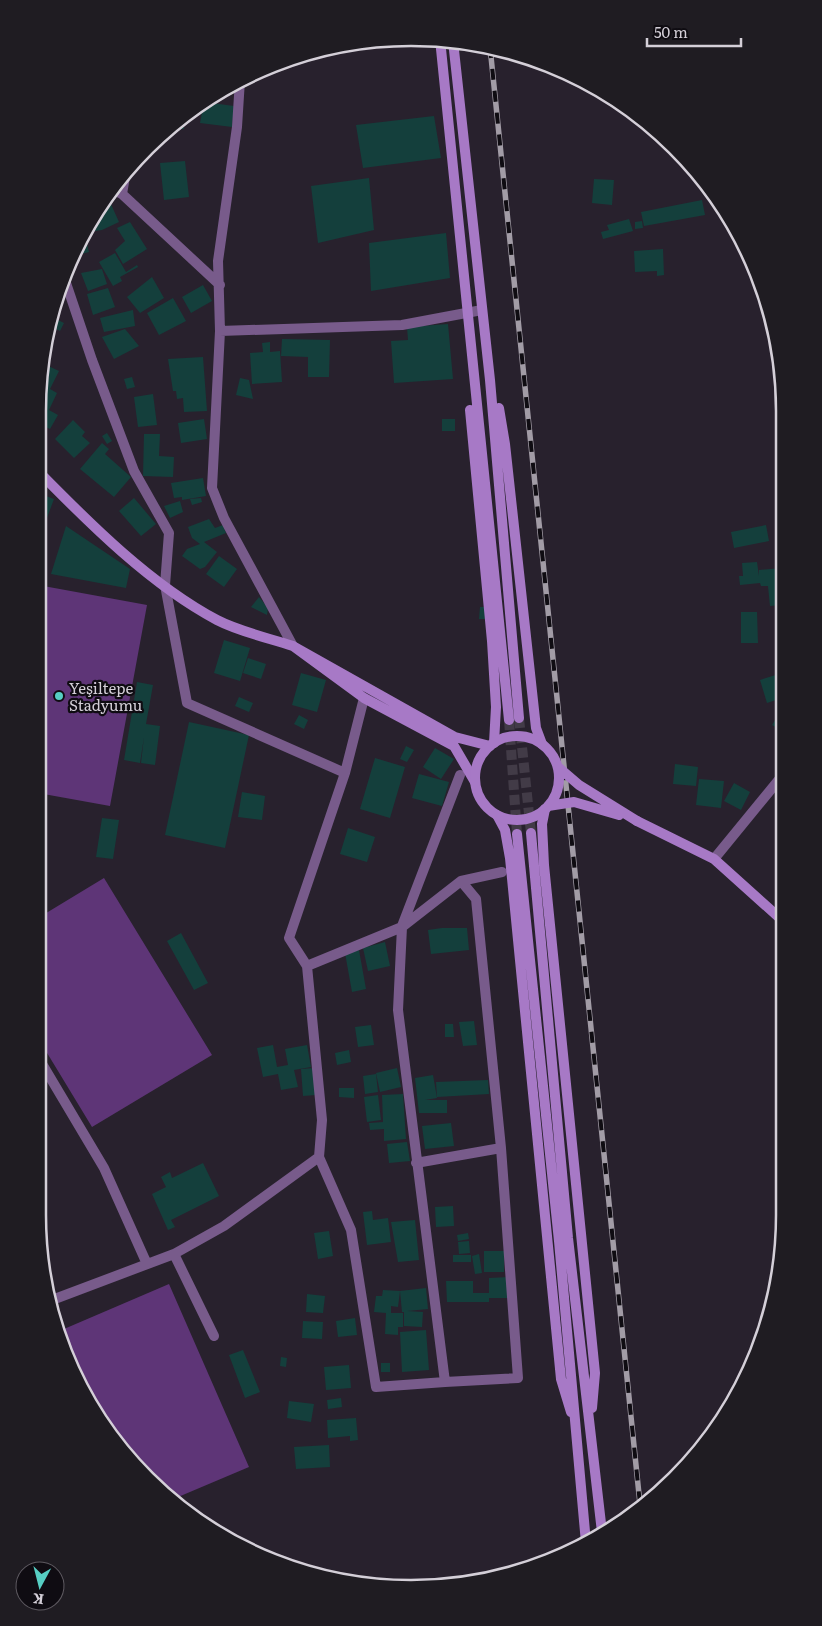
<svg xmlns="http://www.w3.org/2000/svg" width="822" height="1626" font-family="Literata,serif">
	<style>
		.green { fill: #5e3577 }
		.building { fill: #143f3c }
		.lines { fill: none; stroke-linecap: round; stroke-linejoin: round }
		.secondary-tunnel { stroke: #423b47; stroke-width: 10; stroke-dasharray: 10 5; stroke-linecap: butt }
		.street { stroke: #785b8b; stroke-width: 10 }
		.secondary { stroke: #a779c6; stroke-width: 10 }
		.rail-casing { stroke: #a29ca6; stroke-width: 5.5 }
		.rail { stroke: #0f0c12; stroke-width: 4; stroke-dasharray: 11; stroke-linecap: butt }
		.secondary-bridge { stroke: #a779c6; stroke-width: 10 }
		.poi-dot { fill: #56cec3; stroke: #0f0c12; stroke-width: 2 }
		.labels { text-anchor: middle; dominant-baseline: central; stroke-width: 4.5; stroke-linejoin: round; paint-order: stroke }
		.poi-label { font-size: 15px; fill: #d4cfd8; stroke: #0f0c12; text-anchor: start }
		.rim { fill: none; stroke: #d4cfd8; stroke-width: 2.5 }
	</style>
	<rect width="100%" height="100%" fill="#28212d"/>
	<path class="green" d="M38,585L147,605L110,806L38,793Z
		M104,878L212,1055L92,1127L38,1038V918Z
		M169,1284L249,1467L171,1500L115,1443L57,1332Z"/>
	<path class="building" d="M204,102L234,106L232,127L200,123Z
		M434,116L441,158L363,168L356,125Z
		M183,117L184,129L165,130L169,127Z
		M185,161L189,197L164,200L160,163Z
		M369,178L374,230L318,243L311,186Z
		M594,179L614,180L612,205L592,203Z
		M706,185L714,195L719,200L710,202Z
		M702,200L705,215L644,226L641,212Z
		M110,202L119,222L102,230L88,232L87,228L100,207Z
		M629,219L633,231L603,239L601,232L609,230L607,225Z
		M642,221L643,228L635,229V222Z
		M130,222L147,249L123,264L115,250L125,241L117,228Z
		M446,233L450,278L371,291L369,243Z
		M85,236L89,252L74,256L76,246L81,237Z
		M663,249L664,275L657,276V271L635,272L634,251Z
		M115,253L126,272L137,265L138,267L120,277L122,281L113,286L99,262Z
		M102,269L107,284L88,291L81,273Z
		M152,277L164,298L140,313L127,297Z
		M203,285L212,301L191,313L182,297Z
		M108,288L115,307L93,315L87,294Z
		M173,298L186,321L159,335L147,313Z
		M133,310L135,326L104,332L100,318Z
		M54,318L64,323L60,331L50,326Z
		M448,324L453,379L394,383L391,341L408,340L407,327Z
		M125,329L139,346L114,359L102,337Z
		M282,339L330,340L329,377H308V357L281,356Z
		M270,342V352L280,351L282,382L252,384L250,353L263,352L262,343Z
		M203,357L207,411L184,412L183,398L177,399L176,391H173L168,359Z
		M42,363L59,371L50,389L57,393L49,410L58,415L50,429L38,423V387Z
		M132,377L135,387L127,389L124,379Z
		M240,378L249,380L253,399L236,395Z
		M153,394L157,425L138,427L134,397Z
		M204,419L207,439L181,443L178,423Z
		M442,419H455V431H442Z
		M73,420L85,432L82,436L90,443L74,458L55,439Z
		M107,433L112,441L107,444L102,436Z
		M144,434H160L159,456L174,457L173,477L143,476Z
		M102,443L109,449L105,454L131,477L114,497L80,469Z
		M203,478L206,496L182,500V497L174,498L171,483Z
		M38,493L54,499L38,542Z
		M134,498L156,524L141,536L119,511Z
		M201,498L202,502L192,505L190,499Z
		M180,501L183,512L170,518L164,506Z
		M209,519L215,528L223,525L226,533L204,542L217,552L205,567L200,569L182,556L187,549L200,544L192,538L188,527Z
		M766,525L769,541L734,548L731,532Z
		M66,526L130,569L126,588L51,574Z
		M219,556L237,569L224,587L206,574Z
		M757,562L759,576V570L782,568V605L770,606L768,586H761L760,583L740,585L739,576H743L742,563Z
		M259,597L268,608L267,615L251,607Z
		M480,607H486L485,619H479Z
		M741,612H757L758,643H741Z
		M224,640L250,648L240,681L214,673Z
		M248,658L266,664L261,679L243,673Z
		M301,673L326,680L317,712L292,705Z
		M782,673V698L767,703L760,680Z
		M137,682L153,685L146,724L160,726L155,765L141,763L144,737L140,763L124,760Z
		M239,697L253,703L249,712L235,706Z
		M782,709V727L781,730L772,725Z
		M299,715L308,720L304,729L294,724Z
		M189,722L249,735L225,848L165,835Z
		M406,746L414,750L407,762L400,759Z
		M435,748L454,759L441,779L423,767Z
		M375,758L405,767L390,818L360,809Z
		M675,764L698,767L696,786L673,784Z
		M419,774L449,782L442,806L412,798Z
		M699,779L724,781L721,808L696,805Z
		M734,783L750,792L741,810L724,801Z
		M242,792L265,796L262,820L238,817Z
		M102,818L119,820L113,859L96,857Z
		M348,828L375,837L367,862L340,854Z
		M38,885L45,886L43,896L38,895Z
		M442,928H467L469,950L431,954L428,930Z
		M181,933L208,983L194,990L167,941Z
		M385,942L390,966L368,971L363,948Z
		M359,950L366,989L352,992L345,953Z
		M474,1021L477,1045L463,1046L459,1022Z
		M445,1024H453L454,1037H445Z
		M371,1025L374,1045L358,1047L355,1027Z
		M273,1045L277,1067L288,1065L285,1049L307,1045L311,1067L294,1070L298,1087L281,1090L278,1074L263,1077L257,1048Z
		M349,1050L351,1062L337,1065L335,1053Z
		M314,1068L316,1095L303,1096L301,1069Z
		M397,1068L401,1087L380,1092L376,1073Z
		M376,1074L378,1092L365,1094L363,1076Z
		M433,1075L437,1098L425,1100H447V1113H419L415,1078Z
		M488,1080L489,1094L437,1097L436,1082Z
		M339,1088H354V1098L339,1097Z
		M403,1094L406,1139L384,1141V1129L370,1130L369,1123L383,1122L382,1095Z
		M378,1095L381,1120L367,1122L364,1097Z
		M451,1123L454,1146L425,1149L422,1126Z
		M407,1142L410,1161L389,1163L387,1144Z
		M203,1163L219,1196L171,1220L175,1227L168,1230L152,1194L166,1187L161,1177L170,1172L172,1178Z
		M453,1206L454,1226L436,1227L435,1207Z
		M372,1211L373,1220L388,1218L391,1242L367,1245L363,1212Z
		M415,1220L419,1260L398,1262L391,1222Z
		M329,1231L333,1256L318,1259L314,1233Z
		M468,1233L469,1239L458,1241L457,1235Z
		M469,1241L470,1253L459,1254L458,1242Z
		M484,1251H504V1272H484Z
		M479,1254L482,1273L475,1274L472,1256Z
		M453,1255H471V1262H453Z
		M509,1277L510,1298H489V1302H447L446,1281H473V1293H489V1278Z
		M426,1288L428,1309L407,1311L423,1312L422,1327L404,1326V1312H402L400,1291L398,1307L391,1306V1313H403V1327H398V1335L385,1334L386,1313L374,1312L376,1296H382L383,1290L400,1291Z
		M307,1294L325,1296L323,1313L306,1312Z
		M355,1318L357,1335L338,1337L336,1321Z
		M303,1321L323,1322L322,1339L302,1338Z
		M426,1330L429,1370L402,1372L400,1332Z
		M243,1350L260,1392L245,1398L229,1355Z
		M281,1357L287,1358L286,1367L280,1366Z
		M381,1363H390V1372H381Z
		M349,1365L351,1388L326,1390L324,1367Z
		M341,1398L342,1407L328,1409L327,1400Z
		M289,1401L314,1404L311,1422L287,1418Z
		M356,1418L358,1440L350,1441V1436L328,1438L327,1420Z
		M329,1445L330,1467L296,1469L294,1447Z"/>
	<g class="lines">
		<path class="secondary-tunnel" d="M519,718L531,833
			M509,720L517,834"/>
		<path class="street" d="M240,80L237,127L218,261L220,331L212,488L224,518L293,646
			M111,189L122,194L220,285
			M122,194L126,171
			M64,277L92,360L134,471L169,533L165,585L187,703L345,773
			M220,331L402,325L482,310
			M714,859L782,776
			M461,881L502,872
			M402,926L460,775
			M402,927L398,1010L445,1382L376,1387L351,1230L319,1157L322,1120L307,966Z
			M402,927L461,881L476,899L501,1148L518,1378L445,1382
			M307,966L289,938L345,773L364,698
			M38,1057L104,1168L147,1264
			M416,1163L501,1148
			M174,1254L214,1336
			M52,1300L174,1254L224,1226L319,1157"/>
		<path class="secondary" d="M440,39L509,720
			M453,41L490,380L519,718
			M499,408L505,444L536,728L542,744
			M470,410L492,641L496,707L494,743
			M38,471C90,524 151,585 217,620C240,632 269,638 293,646
			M475,782L454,746L364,698L293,646L455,737L490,746
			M545,809L542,824L544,865L595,1373L592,1408
			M497,815L505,830L510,858L561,1379L571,1412
			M637,821L714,859L783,921
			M531,833L568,1238L602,1532
			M517,834L559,1241L586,1543"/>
		<g class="rail-casing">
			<path id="rail" d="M490,47L640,1504"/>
		</g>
		<use href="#rail" class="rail"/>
		<path class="secondary-bridge" d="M475 778a42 42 0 1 1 84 0a42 42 0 1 1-84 0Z
			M558,767L579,785L637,821
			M548,806L574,802L619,815"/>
	</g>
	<circle class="poi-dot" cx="59" cy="696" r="5"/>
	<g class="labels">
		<g class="poi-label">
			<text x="69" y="687">Yeşiltepe<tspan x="69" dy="17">Stadyumu</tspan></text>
		</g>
	</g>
	<path d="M0 0H822V1626H0ZM411 46H411A365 365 0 0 1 776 411V1215A365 365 0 0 1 411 1580H411A365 365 0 0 1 46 1215V411A365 365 0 0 1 411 46Z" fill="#1f1c22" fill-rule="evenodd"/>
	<path class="rim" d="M411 46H411A365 365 0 0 1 776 411V1215A365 365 0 0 1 411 1580H411A365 365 0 0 1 46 1215V411A365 365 0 0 1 411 46Z"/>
	<g transform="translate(40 1586) rotate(187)"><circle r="24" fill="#0f0c12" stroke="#5e5a61"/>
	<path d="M0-4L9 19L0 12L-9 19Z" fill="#56cec3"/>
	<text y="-8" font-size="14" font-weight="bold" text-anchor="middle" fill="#d4cfd8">K</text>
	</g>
	<path d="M647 38v8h94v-8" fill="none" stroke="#d4cfd8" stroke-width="2.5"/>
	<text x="654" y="38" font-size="15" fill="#d4cfd8" stroke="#0f0c12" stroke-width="4" paint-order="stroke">50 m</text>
</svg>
